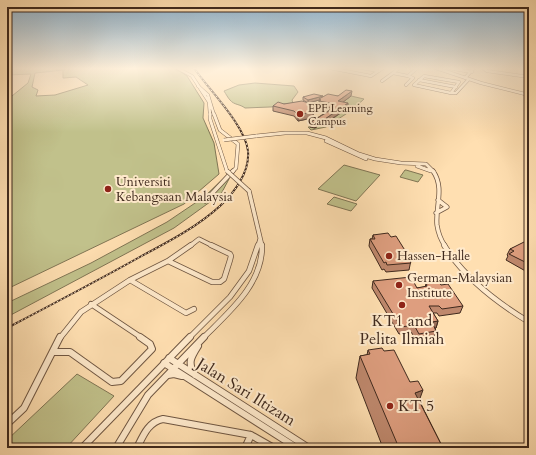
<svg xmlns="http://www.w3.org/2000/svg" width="536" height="455" font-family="Cardo,serif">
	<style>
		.green { fill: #c1c18b; stroke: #807554; fill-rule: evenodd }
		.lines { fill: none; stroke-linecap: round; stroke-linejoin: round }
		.minor-far4-casing { stroke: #6f5642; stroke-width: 3.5 }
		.minor-far3-casing { stroke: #6f5642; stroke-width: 4 }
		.minor-far2-casing { stroke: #6f5642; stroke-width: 5 }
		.minor-far1-casing { stroke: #6f5642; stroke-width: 6 }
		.minor-casing { stroke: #6f5642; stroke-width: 8 }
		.minor-far4 { stroke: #ffeacc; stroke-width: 2.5 }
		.minor-far3 { stroke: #ffeacc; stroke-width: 3 }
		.minor-far2 { stroke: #ffeacc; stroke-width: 3.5 }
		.minor-far1 { stroke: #ffeacc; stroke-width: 4.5 }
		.minor { stroke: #ffeacc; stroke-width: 6 }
		.rail-casing { stroke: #3f291d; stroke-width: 2 }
		.rail { stroke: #ffeacc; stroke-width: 1; stroke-dasharray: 2; stroke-linecap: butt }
		.minor-bridge-far1-casing { stroke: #6f5642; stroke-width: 4; stroke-linecap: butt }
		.minor-bridge-casing { stroke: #6f5642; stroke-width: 5; stroke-linecap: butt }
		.minor-bridge-far1 { stroke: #ffeacc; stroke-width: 3 }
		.minor-bridge { stroke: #ffeacc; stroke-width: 3.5 }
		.wall { fill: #bf886d; stroke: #3f291d }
		.shaded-wall { fill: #9b6f59; stroke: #3f291d }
		.building { fill: #de9e7f; stroke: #3f291d }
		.poi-dot { fill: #8f2418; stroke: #ffeacc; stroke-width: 1.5 }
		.labels { text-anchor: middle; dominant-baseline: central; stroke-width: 4; stroke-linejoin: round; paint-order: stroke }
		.far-poi-label { font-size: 11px; fill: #3f291d; stroke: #ffeacc; text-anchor: start }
		.poi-label { font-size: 13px; fill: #3f291d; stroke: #ffeacc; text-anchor: start }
		.near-poi-label { font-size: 16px; fill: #3f291d; stroke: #ffeacc }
		.near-street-label { font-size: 16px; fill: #3f291d; stroke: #ffeacc }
	</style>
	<rect width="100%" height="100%" fill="#ffdfb1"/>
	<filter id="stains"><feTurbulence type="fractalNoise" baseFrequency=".005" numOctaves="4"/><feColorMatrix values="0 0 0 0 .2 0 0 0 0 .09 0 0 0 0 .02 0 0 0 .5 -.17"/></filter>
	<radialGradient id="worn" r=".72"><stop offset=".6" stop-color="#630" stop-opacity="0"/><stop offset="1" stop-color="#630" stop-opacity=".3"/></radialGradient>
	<path class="green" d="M7,68H175L187,76L204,103L203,118L214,143L219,174L184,204L7,289V100L28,83L31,74L7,75ZM63,70V78L76,77L88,85L55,95L36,96L38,90L32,87L35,73Z
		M255,83L294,86L298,92L292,100L294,106L245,108C240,104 234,105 230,100C228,98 226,94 224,91L239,85Z
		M351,96L364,99L352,110L326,127L311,130L308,127L315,128L319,125L321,126L331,118H334L347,108L341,103Z
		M344,165L380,175L356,201L318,189Z
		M405,170H406L423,175L418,182L400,177Z
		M226,176L229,177V179L221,194L174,228L7,317V303L91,263L167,222L204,197Z
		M334,197L357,204L351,211L327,204Z
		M77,374L114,396L66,448H7V440Z"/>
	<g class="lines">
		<g class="minor-far4-casing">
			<path id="minor-far4" d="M177,68L192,76L209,102L210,115
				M330,68L371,76L383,68
				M362,68L379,71
				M436,68L481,83L529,95
				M448,68L472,72
				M483,68L487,71L529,77
				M393,73L408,76L417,68
				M393,73L399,68
				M424,76L459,82L451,93L414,85Z
				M465,78L474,68
				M419,80L456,87
				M382,81L393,73
				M406,85L413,78L408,76
				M198,86L208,95L214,115
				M451,93H456L469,79"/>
		</g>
		<g class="minor-far3-casing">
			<path id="minor-far3" d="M210,114V119L227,171
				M214,114L220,130L238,144L236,168L232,172
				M256,136L285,133H307L326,138L359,154L375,159L401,163L426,164L434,172
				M326,141L366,159
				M417,166L431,171"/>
		</g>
		<g class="minor-far2-casing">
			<path id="minor-far2" d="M433,171C445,188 435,207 437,225C438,232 441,240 445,246
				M249,191L262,246
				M438,200L447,207
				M205,201L233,171
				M436,213L447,207
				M190,246L199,239L213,246
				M258,246L260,239"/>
		</g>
		<g class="minor-far1-casing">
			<path id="minor-far1" d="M444,245C464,278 496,302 529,322
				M168,261L212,282H220L224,279L230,260L231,256L230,254L211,245
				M168,261L191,245
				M130,280L186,313L194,309
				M91,304L142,338
				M60,338L81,312L130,280L168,261
				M189,338L230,297L249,271L258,245
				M203,338C229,312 263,284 262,245"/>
		</g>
		<g class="minor-casing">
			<path id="minor" d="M54,352H70L112,382L121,381L152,349L150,344L140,337
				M169,358L309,448
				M164,363L297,448
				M168,375L174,374L182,376
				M195,375C187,363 191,357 198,346
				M7,424L24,408L60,337
				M82,448L190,337
				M116,448L148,395L204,337
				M137,448C143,436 148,422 163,419L251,435L274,448
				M245,448L251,435"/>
		</g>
		<use href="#minor-far4" class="minor-far4"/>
		<use href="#minor-far3" class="minor-far3"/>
		<use href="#minor-far2" class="minor-far2"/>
		<use href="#minor-far1" class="minor-far1"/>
		<use href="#minor" class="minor"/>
		<g class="rail-casing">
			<path id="rail" d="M7,328C51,305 95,282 138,258C166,243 196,228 220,206C234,193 250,172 248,151C245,125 209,90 194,68"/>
		</g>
		<use href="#rail" class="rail"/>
		<g class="minor-bridge-far1-casing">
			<path id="minor-bridge-far1" d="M224,140L256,136
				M227,171L229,172"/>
		</g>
		<g class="minor-bridge-casing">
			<path id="minor-bridge" d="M227,171L249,191"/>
		</g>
		<use href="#minor-bridge-far1" class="minor-bridge-far1"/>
		<use href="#minor-bridge" class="minor-bridge"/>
	</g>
	<path class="wall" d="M338,96H351L343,102L348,108L321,126L319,125L315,128L310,127L311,122L331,109L330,108L319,105V100L308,103L303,100V97H323Z
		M284,104H312V107L314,110L313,115L312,118L298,121L294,116L273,111V106Z
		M373,235L391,237L411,260L409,270L386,272L384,269L382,270L369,246L370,239H372Z
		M529,243V273L506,260L508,256L507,255L510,249Z
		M373,281L417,288L425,287L426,284L441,285L463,306L460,313L439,316L437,313H433L438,321L436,328H435L436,331L434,338L417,341L411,332L399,334L372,288Z
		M368,350L410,382L443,448H383L356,378L360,356L367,355Z"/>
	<path class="shaded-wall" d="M352,91L351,96L338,106V101Z
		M323,96V99L308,103V100Z
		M348,103V108L321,126L322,121Z
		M314,110L313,115L312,118L298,121V115Z
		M320,120L319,125L315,128V123Z
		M438,321L436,328L429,329L432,322Z
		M423,390L415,412V393Z"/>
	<path class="building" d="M346,90L352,91L338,101L348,103L322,121L320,120L315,123L311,122L334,108L330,103L319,101L321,100L319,99L328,94L338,96Z
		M314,94L323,96L308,100L303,97Z
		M302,101L312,104L311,105L314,110L312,112L298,115L294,111L273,106L278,102L284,104Z
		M388,233L391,237L396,236L411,260H409L411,263L387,265L386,262L384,263L370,239H375L373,235Z
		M526,241L529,243V264L509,254L514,251L510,249Z
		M411,277L417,288L427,286L426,284L439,282L441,285L448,284L463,306L442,309L439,306H429L438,321L432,322L436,331L419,334L414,325L401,327L373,281Z
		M382,348L384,351L394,350L410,382L418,381L423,390L415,393L443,448H399L360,356L370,354L368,350Z"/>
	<linearGradient id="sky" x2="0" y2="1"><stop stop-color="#8db6d5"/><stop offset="0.52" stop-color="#fff1dc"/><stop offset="1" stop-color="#fff1dc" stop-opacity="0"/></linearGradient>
	<rect width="536" height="132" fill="url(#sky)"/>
	<g class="poi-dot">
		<circle cx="300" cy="114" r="4"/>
		<circle cx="108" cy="189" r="4"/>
		<circle cx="389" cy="256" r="4"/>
		<circle cx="399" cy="285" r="4"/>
		<circle cx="402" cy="305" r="4"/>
		<circle cx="390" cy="406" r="4"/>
	</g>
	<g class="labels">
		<g class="far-poi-label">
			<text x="308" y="108">EPF Learning<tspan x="308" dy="13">Campus</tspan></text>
		</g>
		<g class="poi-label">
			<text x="116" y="182">Universiti<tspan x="116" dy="15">Kebangsaan Malaysia</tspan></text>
			<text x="397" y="256">Hassen-Halle</text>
			<text x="407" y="278">German-Malaysian<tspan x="407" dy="15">Institute</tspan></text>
		</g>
		<g class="near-poi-label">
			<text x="402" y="321">KT1 and<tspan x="402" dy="18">Pelita Ilmiah</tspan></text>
			<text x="398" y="406" text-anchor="start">KT 5</text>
		</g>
		<g class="near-street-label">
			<text transform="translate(246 392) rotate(32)">Jalan Sari Iltizam</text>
		</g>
	</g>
	<rect width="536" height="455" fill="none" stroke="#ffdfb1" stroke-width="24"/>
	<rect x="8" y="8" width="520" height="439" fill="none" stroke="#3f291d" stroke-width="2"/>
	<rect x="12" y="12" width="512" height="431" fill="none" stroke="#3f291d"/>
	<rect width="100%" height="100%" filter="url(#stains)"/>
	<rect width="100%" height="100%" fill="url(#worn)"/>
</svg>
